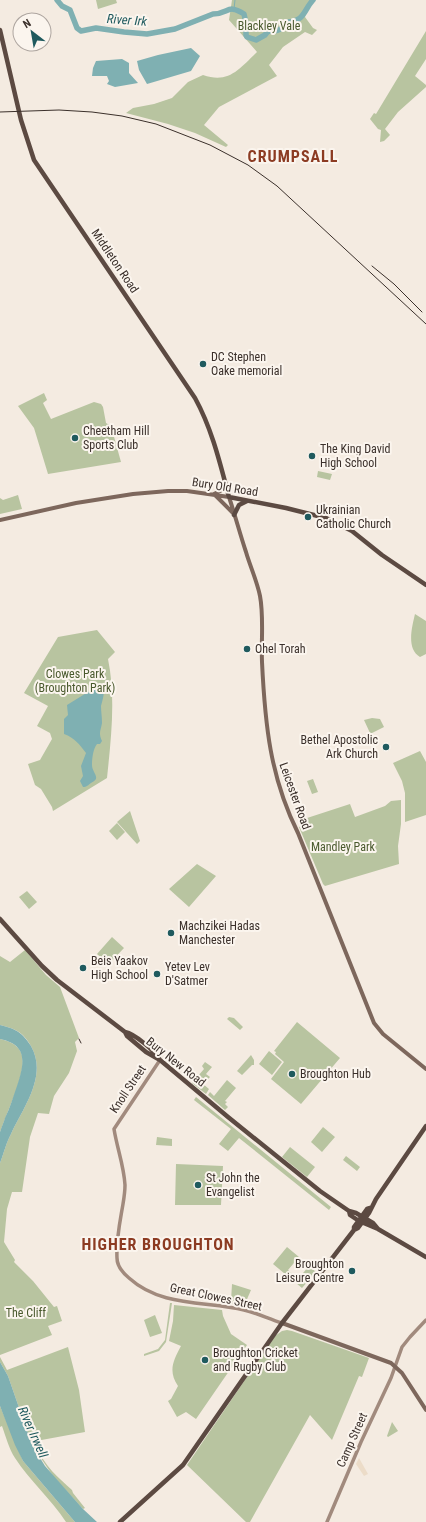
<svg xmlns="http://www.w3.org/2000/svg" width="426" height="1522" font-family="'Roboto Condensed',sans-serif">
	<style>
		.green { fill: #b8c4a0 }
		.plaza { fill: #ecdcc8 }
		.water { fill: #7fb0b2 }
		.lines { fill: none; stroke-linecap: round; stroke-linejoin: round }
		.stream { stroke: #7fb0b2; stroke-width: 1 }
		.river { stroke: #7fb0b2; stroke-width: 5.5 }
		.secondary { stroke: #a18a7d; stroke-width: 3.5 }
		.primary { stroke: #7d675c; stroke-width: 4 }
		.highway { stroke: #5c4a42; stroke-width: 4.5 }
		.tram { stroke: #3b302b; stroke-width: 1 }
		.poi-dot { fill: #1f5a5e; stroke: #fbf5ee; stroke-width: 1.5 }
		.labels { text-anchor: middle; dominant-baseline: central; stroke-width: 4; stroke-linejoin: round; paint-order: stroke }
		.park-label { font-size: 12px; fill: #4a5a2e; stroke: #fbf5ee }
		.street-label { font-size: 12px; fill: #3b302b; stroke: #fbf5ee }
		.poi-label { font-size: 12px; fill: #3b302b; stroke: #fbf5ee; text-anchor: start }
		.water-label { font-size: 13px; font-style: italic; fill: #1f5a5e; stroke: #fbf5ee }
		.district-label { font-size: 16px; font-weight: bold; letter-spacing: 1px; fill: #8c3b22; stroke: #fbf5ee }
	</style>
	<rect width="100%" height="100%" fill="#f4ebe1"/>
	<path class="green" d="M96,0H116L117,3L98,9Z
		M232,0H313L308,5L305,17L313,28L317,30L312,35L305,32L283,47L269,65L277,76L219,107L204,125L228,145L226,147L195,133L168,124L126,113L133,108L154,104L172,98L188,82L203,75C229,84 239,69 257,52L229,20Z
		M426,31V59L415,76L426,85V87L398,112L385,129L390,135L384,141L380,142L381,130L378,129L370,119L374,113L376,114Z
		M44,393L47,400L43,403L51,419L94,402L101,404L103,407L106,423L111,426L121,462L48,474L34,428L18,406Z
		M318,471L332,474L330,480L317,477Z
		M18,495L22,509L0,514V498L3,500Z
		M415,614L426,621V654L420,657C406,649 412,627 415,614Z
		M97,630L115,652L108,659C116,698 111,739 107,778L53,811L52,807L41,789L35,785L28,764L40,760L52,739L50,733L37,726L48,706L24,693L58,637Z
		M372,718L380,719L384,727L372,733H370L364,720Z
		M420,751L426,762V815L405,822V793L402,781L393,763Z
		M313,779L318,792L312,794L307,781Z
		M401,800V824L398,846L399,864L325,886L323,884L299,827L305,825L304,819L350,804L355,817L385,806L391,801Z
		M130,811L140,841L137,844L117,822Z
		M117,823L125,832L117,840L109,831Z
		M197,864L216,876L189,907L169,889Z
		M27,891L37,902L29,909L19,897Z
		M112,937L124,948L109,964L97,954Z
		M25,950L46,975L60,987L79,1038L75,1042L77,1051L69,1073L54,1096L49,1114L38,1113L30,1137L22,1192H12L7,1209L4,1242L15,1260L14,1262L33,1281L54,1307L57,1306L62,1321L48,1326L52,1335L0,1355V1163C4,1153 6,1143 11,1134C23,1108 48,1076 31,1046C23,1032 16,1029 0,1025V956L10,962Z
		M229,1017L234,1018L243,1027L240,1030L227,1019Z
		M297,1022L340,1058L301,1104L271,1079L284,1062L275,1054L276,1052L274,1051Z
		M0,1039C32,1046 23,1068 16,1091C11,1104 5,1118 0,1132Z
		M269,1051L282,1062L272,1075L259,1064Z
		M251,1055L254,1060V1065H252L242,1075L237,1071Z
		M205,1062L212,1067L206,1074L210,1077L203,1084L209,1089L206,1094L192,1083L204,1069L202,1066Z
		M227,1080L236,1088L225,1101L227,1102L225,1104L228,1107L225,1110L208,1095L210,1092L214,1096Z
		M196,1097L331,1207L329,1210L239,1138L228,1151L219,1144L231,1129L194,1100Z
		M323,1127L335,1137L322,1152L311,1142Z
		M157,1137L172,1139V1146L156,1145Z
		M290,1147L315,1167L307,1177L282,1157Z
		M346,1156L360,1167L357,1171L343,1160Z
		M176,1164L223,1166L221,1205H175Z
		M287,1247L299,1257L288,1270L298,1279L309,1266L316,1272L302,1288L273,1264Z
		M232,1284L251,1290L244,1306L223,1302V1300L231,1301Z
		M170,1303H172L166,1342L159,1351L144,1356V1354L158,1349L165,1340Z
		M174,1305L222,1310L223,1316L231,1334L247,1345L196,1419L186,1412L177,1417L168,1401L171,1399L178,1386C168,1371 173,1361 181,1346L169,1341L173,1321Z
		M155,1315L162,1333L150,1337L144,1320Z
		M287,1330L292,1331L369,1358L362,1377L359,1376L332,1440L310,1415L250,1522H246L187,1465L275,1336L282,1331Z
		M68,1347L79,1390L85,1432L36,1441L39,1447L38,1448C43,1465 59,1478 72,1490L73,1493L85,1508L83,1509L53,1476L32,1445L8,1376L0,1362V1357L7,1370Z
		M0,1406L23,1461L75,1522H66C51,1499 30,1481 15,1458C9,1449 6,1437 2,1426L0,1427Z
		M392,1422L398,1431L388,1437L387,1436Z"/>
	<path class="plaza" d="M359,1458L368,1474L364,1476L356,1464Z"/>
	<path class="water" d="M191,48L200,56L191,71L147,84L139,70L137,61L158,55Z
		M122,59L129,63V73L138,83L115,87L107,84L109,81L107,76H92L93,68L96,61Z
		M101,684C106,691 103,698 101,706C101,711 102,717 102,723C101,730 98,733 102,741L100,744H97C93,749 92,759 92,765C92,773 102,778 91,783C88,785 87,787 83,787L80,781L83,776L81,766L86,753C79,744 75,738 64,734V719L68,715L67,705Z
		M0,1025C16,1029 22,1032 31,1046C48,1076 23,1108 11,1134C6,1143 4,1153 0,1163C0,1153 0,1142 0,1132C1,1128 4,1122 5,1118C10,1108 13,1097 17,1086C24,1064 29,1045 0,1039Z
		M0,1362L8,1376L32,1445L45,1466L83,1509L97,1522H75L23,1461L15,1445L0,1406Z"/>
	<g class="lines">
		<path class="stream" d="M234,9L235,0"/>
		<path class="river" d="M57,0L62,6L70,10L77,28L81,31L96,28L124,32L147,34L175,29L213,14C229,14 227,3 244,14L246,23V35L247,37L256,40L265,35L268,31C276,32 283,30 287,22C305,21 303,11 313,0"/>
		<path class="secondary" d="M160,1060L114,1129C117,1148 124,1166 125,1185C125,1191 124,1198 123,1204C120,1222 116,1239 117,1258C117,1266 123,1273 129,1278C161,1307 205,1301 244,1310C257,1313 269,1319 282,1323
			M327,1522L361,1442L391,1378L402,1347L410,1337L426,1320"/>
		<path class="primary" d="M214,494L233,513
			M214,494L222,490L226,484
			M0,520L76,503L133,494L168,491H187L229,497C235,515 240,534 246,552C250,566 257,581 260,596C264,617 261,640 262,662C265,724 270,777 298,833L374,1023L383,1034L426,1069
			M282,1323L391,1363L402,1373L426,1410"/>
		<path class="highway" d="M0,30L21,120L34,160L195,398C212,429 220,463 229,497L286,508L326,518L352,531L382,555L426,585
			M234,515L239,505L247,501
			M0,919L42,966L57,980L125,1032L127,1036L146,1052L160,1060L228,1117L320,1191L349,1211L356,1213L373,1223L378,1229
			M125,1032C135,1034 155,1051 160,1060
			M349,1211L350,1215L359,1221L378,1229L426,1257
			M354,1230V1227L367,1209L370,1208
			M120,1522L183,1465L282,1323L354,1230L358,1228L369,1213L376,1199L426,1126"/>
		<path class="tram" d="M0,112L59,110L92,112L122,116L156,124L210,145L248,165L277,186L426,324
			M372,266L394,284L422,312
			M79,1039L81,1043"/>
	</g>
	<g class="poi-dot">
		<circle cx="203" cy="364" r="4"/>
		<circle cx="75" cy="438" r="4"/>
		<circle cx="312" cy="456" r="4"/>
		<circle cx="308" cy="517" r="4"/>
		<circle cx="247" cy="649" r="4"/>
		<circle cx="386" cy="747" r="4"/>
		<circle cx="171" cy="933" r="4"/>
		<circle cx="83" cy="968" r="4"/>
		<circle cx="157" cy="974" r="4"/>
		<circle cx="292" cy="1074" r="4"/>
		<circle cx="198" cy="1185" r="4"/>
		<circle cx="352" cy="1271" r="4"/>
		<circle cx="205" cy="1360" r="4"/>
	</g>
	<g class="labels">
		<g class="park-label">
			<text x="269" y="26">Blackley Vale</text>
			<text x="75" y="674">Clowes Park<tspan x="75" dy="14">(Broughton Park)</tspan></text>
			<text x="343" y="847">Mandley Park</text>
			<text x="26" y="1313">The Cliff</text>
		</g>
		<g class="street-label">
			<text transform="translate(115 261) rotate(56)">Middleton Road</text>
			<text transform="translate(225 487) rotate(9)">Bury Old Road</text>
			<text transform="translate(295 796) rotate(70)">Leicester Road</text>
			<text transform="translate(176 1062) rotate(38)">Bury New Road</text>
			<text transform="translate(128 1089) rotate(-56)">Knoll Street</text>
			<text transform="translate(216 1297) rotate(12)">Great Clowes Street</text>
			<text transform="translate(352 1440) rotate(-66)">Camp Street</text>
		</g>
		<g class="poi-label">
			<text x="211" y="357">DC Stephen<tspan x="211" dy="14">Oake memorial</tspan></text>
			<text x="83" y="431">Cheetham Hill<tspan x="83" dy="14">Sports Club</tspan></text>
			<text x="320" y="449">The King David<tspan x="320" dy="14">High School</tspan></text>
			<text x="316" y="510">Ukrainian<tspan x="316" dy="14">Catholic Church</tspan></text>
			<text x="255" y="649">Ohel Torah</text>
			<text x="378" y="740" text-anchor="end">Bethel Apostolic<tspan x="378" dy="14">Ark Church</tspan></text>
			<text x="179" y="926">Machzikei Hadas<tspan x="179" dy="14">Manchester</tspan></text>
			<text x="91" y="961">Beis Yaakov<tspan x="91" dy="14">High School</tspan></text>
			<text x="165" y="967">Yetev Lev<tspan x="165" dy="14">D'Satmer</tspan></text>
			<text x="300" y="1074">Broughton Hub</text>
			<text x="206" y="1178">St John the<tspan x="206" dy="14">Evangelist</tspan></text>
			<text x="344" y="1264" text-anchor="end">Broughton<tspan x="344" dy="14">Leisure Centre</tspan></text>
			<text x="213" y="1353">Broughton Cricket<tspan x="213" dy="14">and Rugby Club</tspan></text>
		</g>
		<g class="water-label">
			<text transform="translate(127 20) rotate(4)">River Irk</text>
			<text transform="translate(33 1432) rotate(66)">River Irwell</text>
		</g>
		<g class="district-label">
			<text x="293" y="156">CRUMPSALL</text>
			<text x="158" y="1244">HIGHER BROUGHTON</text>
		</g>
	</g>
	<g transform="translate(32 32) rotate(329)"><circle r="19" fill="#fbf5ee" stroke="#aea6a0"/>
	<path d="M0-3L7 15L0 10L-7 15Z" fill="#1f5a5e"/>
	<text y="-6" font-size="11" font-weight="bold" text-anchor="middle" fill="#3b302b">N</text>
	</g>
</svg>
